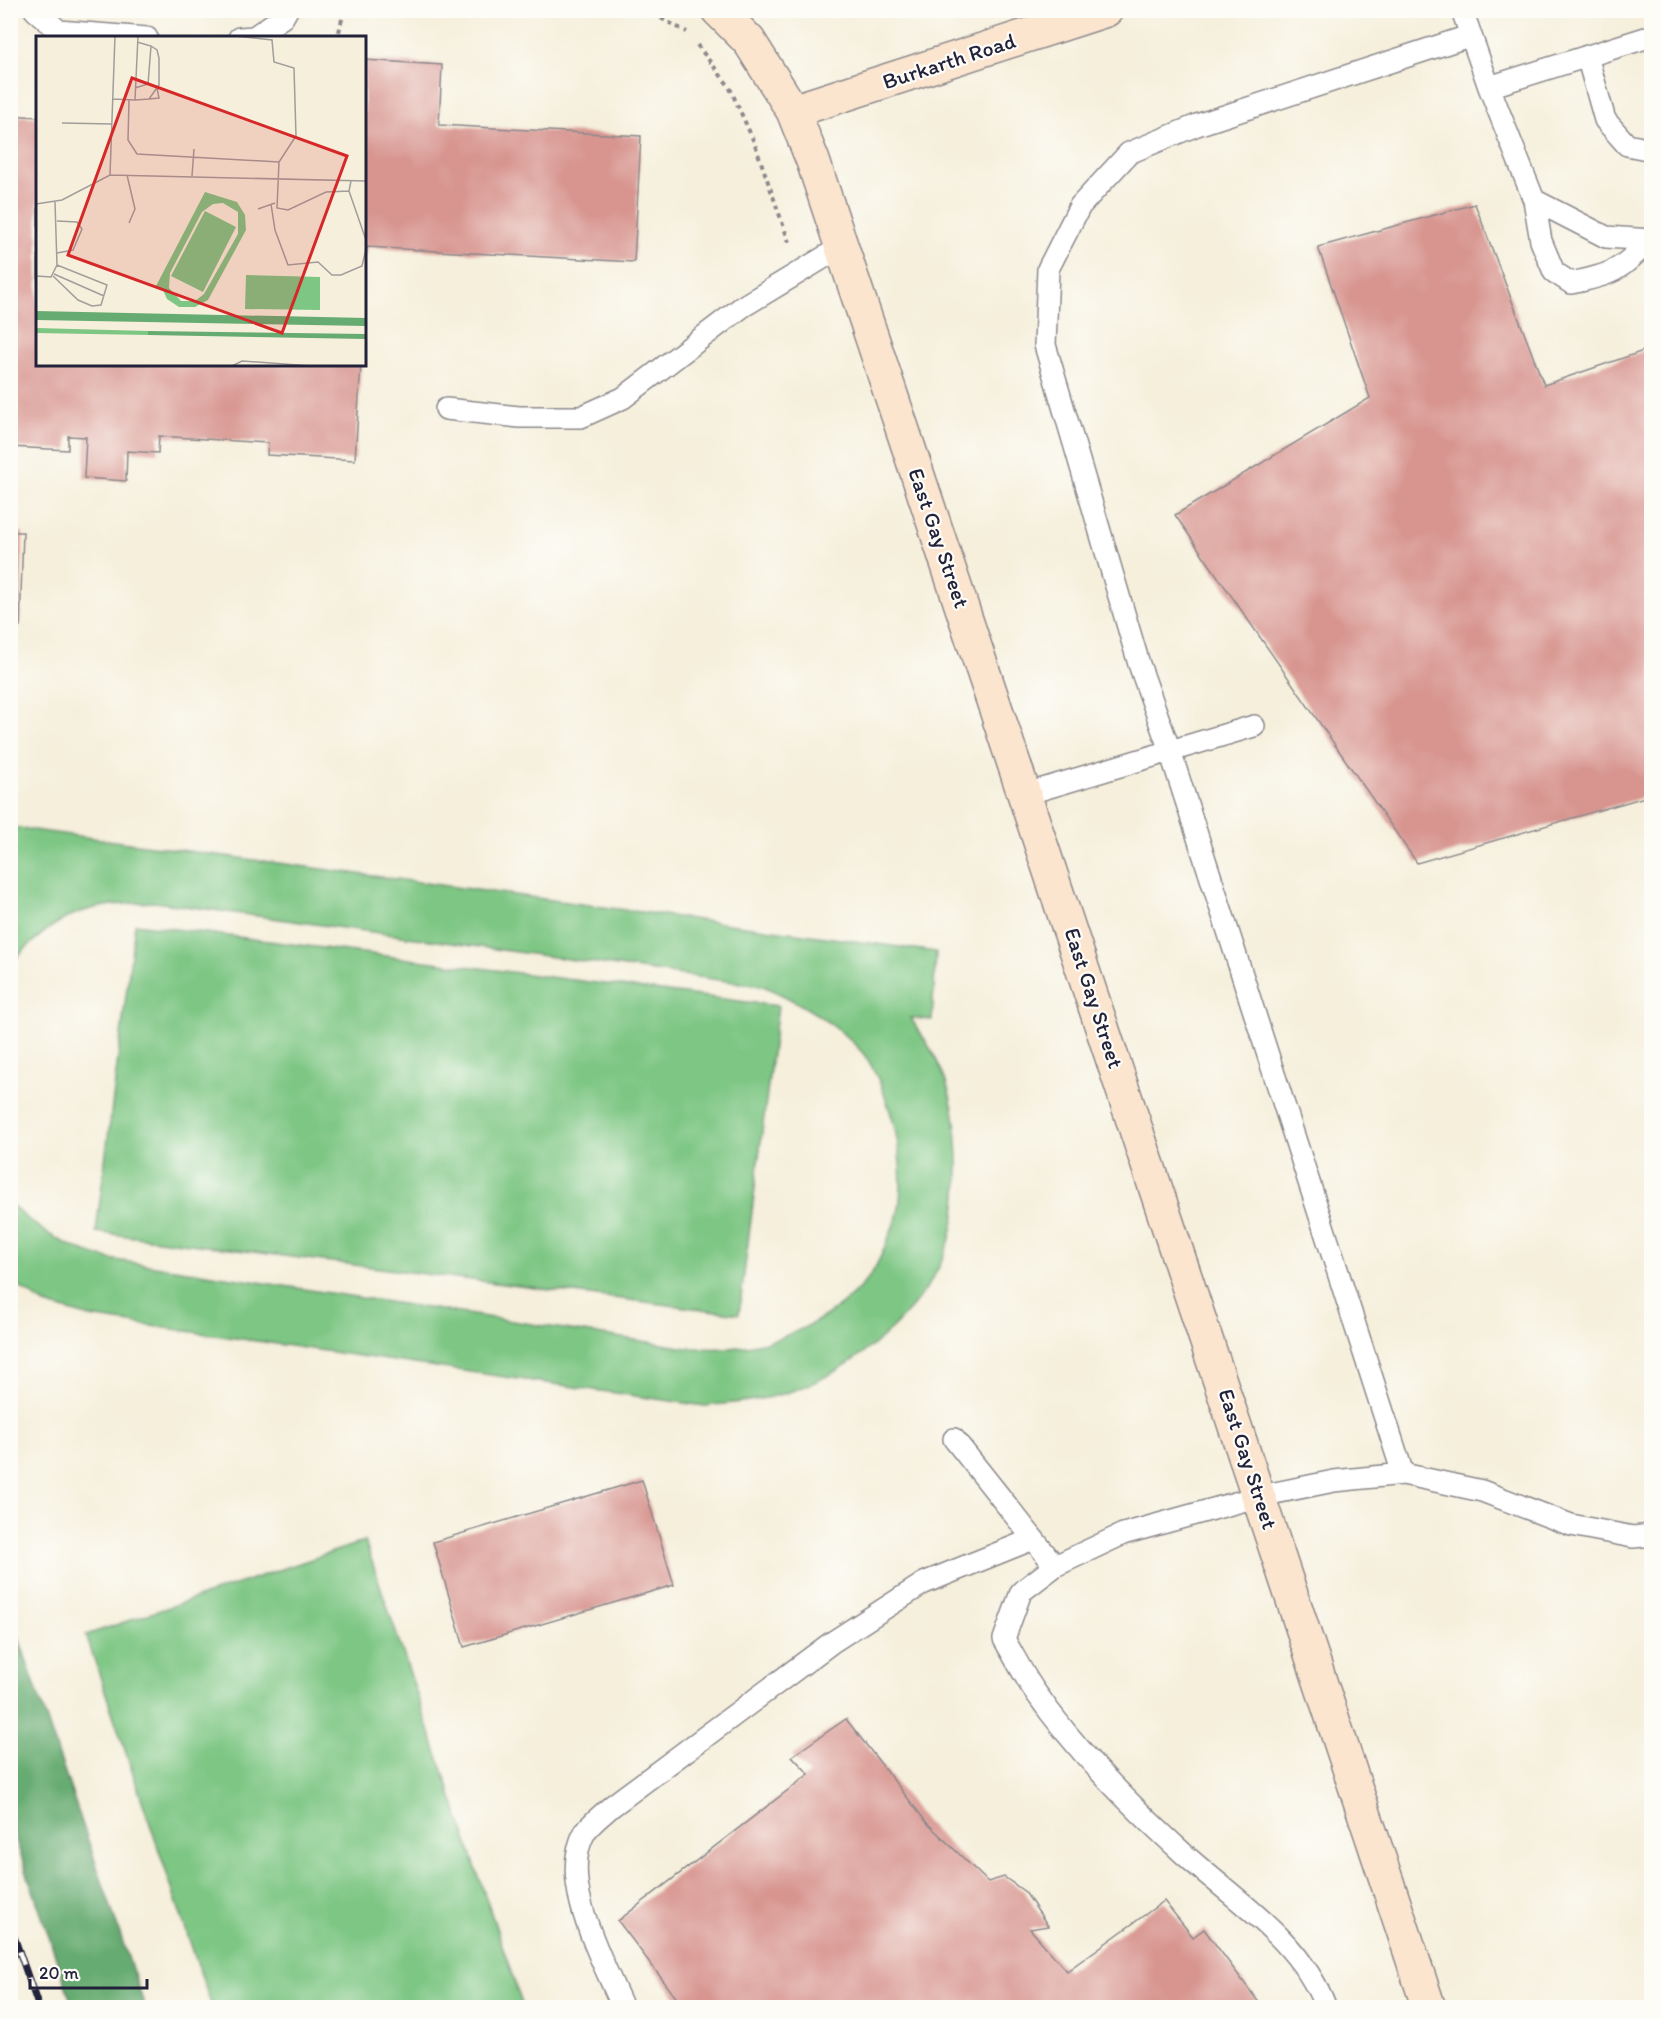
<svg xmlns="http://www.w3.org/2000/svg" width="1662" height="2018" font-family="Itim,sans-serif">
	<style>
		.green { fill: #7dc683; stroke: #50745f; stroke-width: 1.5 }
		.forest { fill: #66ab71; stroke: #446656; stroke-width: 1.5 }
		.building { fill: #d89590 }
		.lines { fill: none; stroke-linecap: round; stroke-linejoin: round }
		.service-casing { stroke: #8c888b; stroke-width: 24 }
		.secondary-casing { stroke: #8c888b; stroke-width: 36 }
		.path { stroke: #8c888b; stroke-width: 4; stroke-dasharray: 4.5 4.5; stroke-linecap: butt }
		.service { stroke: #fff; stroke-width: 21 }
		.secondary { stroke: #fbe5cf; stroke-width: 33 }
		.rail-casing { stroke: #22223b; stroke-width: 7 }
		.rail { stroke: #fdfcf7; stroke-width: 4.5; stroke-dasharray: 14; stroke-linecap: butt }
		.labels { text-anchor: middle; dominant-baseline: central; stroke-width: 4.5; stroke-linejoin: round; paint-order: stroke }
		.street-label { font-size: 22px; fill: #22223b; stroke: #fdfcf7 }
		.inset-road { fill: none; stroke: #a19d9b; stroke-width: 1.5 }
		.view { fill: #d62828; fill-opacity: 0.15; stroke: #d62828; stroke-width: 3 }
		.inset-edge { fill: none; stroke: #22223b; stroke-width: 3 }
	</style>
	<rect width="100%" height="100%" fill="#fdfcf7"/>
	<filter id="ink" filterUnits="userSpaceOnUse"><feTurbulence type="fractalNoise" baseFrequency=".0167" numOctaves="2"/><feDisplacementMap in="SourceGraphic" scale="12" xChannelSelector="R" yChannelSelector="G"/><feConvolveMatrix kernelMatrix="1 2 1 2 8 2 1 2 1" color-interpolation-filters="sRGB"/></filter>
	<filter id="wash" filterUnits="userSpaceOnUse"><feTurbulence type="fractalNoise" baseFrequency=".008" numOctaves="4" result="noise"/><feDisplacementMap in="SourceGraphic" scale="24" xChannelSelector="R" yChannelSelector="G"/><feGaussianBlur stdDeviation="1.35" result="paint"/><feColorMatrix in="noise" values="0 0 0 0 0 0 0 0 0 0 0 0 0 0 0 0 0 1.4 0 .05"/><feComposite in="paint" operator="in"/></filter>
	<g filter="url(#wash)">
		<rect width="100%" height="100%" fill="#f5efdb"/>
		<path class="green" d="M11,827L936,952L932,1020L911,1018C919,1032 930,1046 937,1061C953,1092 958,1133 958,1167C958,1194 956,1223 947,1248C923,1314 851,1373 786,1393C759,1401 732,1403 705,1406L90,1317L45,1304L11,1281V1204C40,1232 69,1249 109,1259L687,1348C707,1348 727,1350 747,1346C790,1339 836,1316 865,1282C876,1270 884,1249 890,1234C893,1226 898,1216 899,1208C902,1190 901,1171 899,1153C896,1124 881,1074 861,1051C835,1022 799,1002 763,986L155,902C83,905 62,911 11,963Z
			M135,924L778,1006L739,1314L96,1232Z
			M365,1541L523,2007H212L86,1635Z"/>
		<path class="forest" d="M10,1615H11L145,2007H73L11,1826Z"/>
		<g id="blocks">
			<path class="building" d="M364,60L442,65L439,125L641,136L634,262L367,247L364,262Z
				M10,115L38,117V364H361L355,460L267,455L268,443L159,436L158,453L127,451L126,481L84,478L86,437L68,436V450L10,447Z
				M1475,204L1544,385L1652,348V795L1417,863L1175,515L1370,398L1318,247Z
				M10,532H23L20,626H10Z
				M642,1480L674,1585L464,1647L433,1542Z
				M846,1719L927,1823L988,1882L1004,1877L1025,1892L1048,1926L1030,1929L1067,1971L1164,1901L1193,1937L1204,1929L1263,2008H684L618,1921L809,1774L792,1756Z"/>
		</g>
	</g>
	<g filter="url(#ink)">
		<use href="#blocks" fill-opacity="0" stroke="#8c888b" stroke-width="1.5"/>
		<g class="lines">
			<g class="service-casing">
				<path id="service" d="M35,10L59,31L147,38
					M1462,10L1489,87L1652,36
					M239,38L254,37L283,17L287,10
					M1587,56L1605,120L1627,145L1652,150
					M1489,87L1534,200L1606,237L1652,240
					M1534,200L1541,241L1554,272L1571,283C1611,275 1621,271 1649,240
					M446,409L519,417H581L623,398L742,307L841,247
					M1026,794L1254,726
					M954,1439L1055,1566
					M1403,1474L1170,751L1139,664L1045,345L1048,269L1080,206L1129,153L1197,125L1469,36
					M623,2008C603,1960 557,1881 585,1832C591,1823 603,1814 612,1806L831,1643L924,1583L1033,1539
					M1326,2008C1301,1940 1236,1901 1185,1855C1130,1805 1076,1751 1034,1690C1023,1674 1014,1656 1004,1639L1021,1592L1055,1566L1123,1534L1260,1496L1334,1481L1403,1474L1482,1491L1571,1525L1633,1537L1652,1535"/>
			</g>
			<g class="secondary-casing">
				<path id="secondary" d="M718,10L749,41L793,111L813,161L1429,2008
					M793,111L1106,10"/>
			</g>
			<path class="path" d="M645,10L687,32
				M339,32L344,10
				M697,45L729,86L754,142L789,242"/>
			<use href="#service" class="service"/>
			<use href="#secondary" class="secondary"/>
			<g class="rail-casing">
				<path id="rail" d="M10,1925L39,2008"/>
			</g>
			<use href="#rail" class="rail"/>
		</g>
	</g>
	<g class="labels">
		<g class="street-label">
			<text transform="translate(949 61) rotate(-18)">Burkarth Road</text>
			<text transform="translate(939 538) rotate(71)">East Gay Street</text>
			<text transform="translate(1094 998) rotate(72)">East Gay Street</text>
			<text transform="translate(1248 1459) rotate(72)">East Gay Street</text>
		</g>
	</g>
	<g transform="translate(36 36)">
		<rect width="330" height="330" fill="#f5efdb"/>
		<path d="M169,156L201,166L209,179L210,194L172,264L159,271H143L131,263L126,252H119ZM187,167L202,176V198L168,258L159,265H145L133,252L134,237L166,176L177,168ZM169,175L200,191L167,256L135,240ZM210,239L284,241V274L209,273ZM0,292L112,295V299L0,297Z" fill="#7dc683" fill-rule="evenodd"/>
		<path d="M0,275L330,282V290L0,284ZM112,295L330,298V303L112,299Z" fill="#66ab71"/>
		<path class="inset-road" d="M199,0L236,4L238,26L258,32L260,100L243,126L241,172L252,174L290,156L313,155L315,145M99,52L112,48L115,10L101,6M77,63L99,64L102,0M113,63L123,62L121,52M93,64L92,104L101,118L243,126M99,64L113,63L123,49V22L121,14L115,10M26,87L76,88M74,139L79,0M91,139L99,173L93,187M156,140L158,113M313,155L330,204M0,168L26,164L74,139L330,145M235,168L239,194L252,229L282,226L296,239H305L326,230L330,213M222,173L239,167M21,217L37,214L46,193L41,186L21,185M18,238L68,260M0,240L15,241L21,229L19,166M17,240L42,264L56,270L65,269L71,249L21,229M196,330L206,325L275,330"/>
		<path class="view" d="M96,42L311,120L246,297L32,219Z"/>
		<rect width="330" height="330" class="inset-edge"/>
	</g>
	<rect width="1662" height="2018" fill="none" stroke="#fdfcf7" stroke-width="36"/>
	<path d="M30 1979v9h117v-9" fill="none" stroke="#22223b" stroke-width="3"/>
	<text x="39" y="1979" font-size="18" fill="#22223b" stroke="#fdfcf7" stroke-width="4.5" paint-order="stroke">20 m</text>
</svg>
